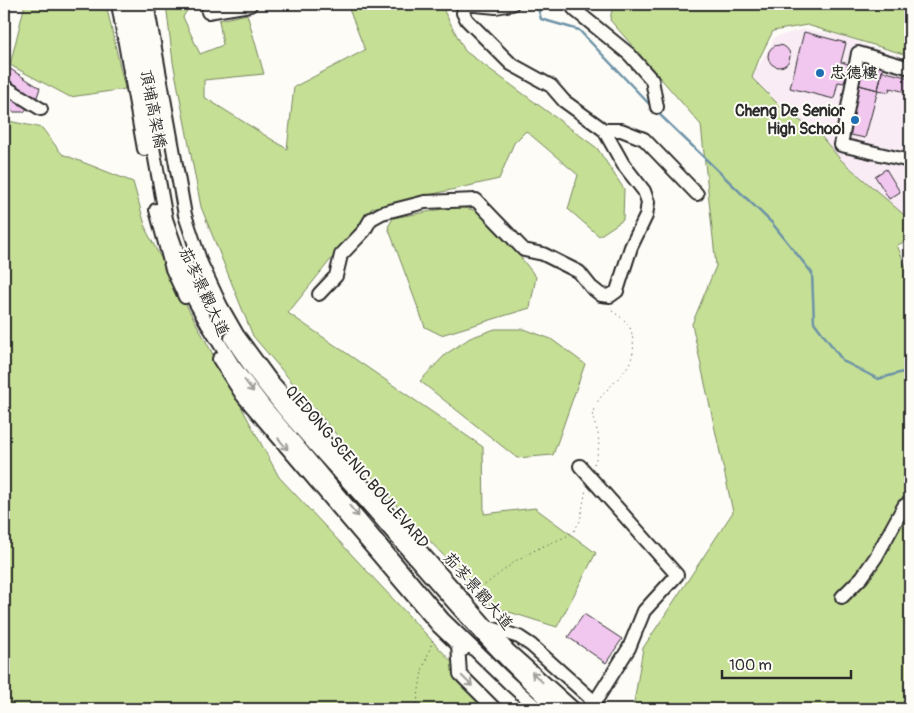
<svg xmlns="http://www.w3.org/2000/svg" width="914" height="713" font-family="Pangolin,'LXGW WenKai TC',sans-serif">
	<style>
		.built { fill: #f9ecf5 }
		.green { fill: #c5df95; stroke: #788560 }
		.lines { fill: none; stroke-linecap: round; stroke-linejoin: round }
		.stream { stroke: #6d93a7; stroke-width: 2.5 }
		.building { fill: #f1c7ef; stroke: #2b2b2b }
		.minor-casing { stroke: #2b2b2b; stroke-width: 16 }
		.path { stroke: #2b2b2b; stroke-width: 1; stroke-dasharray: 1 4; stroke-linecap: butt }
		.minor { stroke: #fdfcf7; stroke-width: 12 }
		.oneway { stroke: #9e9e9b }
		.poi-dot { fill: #1f6fb2; stroke: #fdfcf7; stroke-width: 2 }
		.labels { text-anchor: middle; dominant-baseline: central; stroke-width: 4; stroke-linejoin: round; paint-order: stroke }
		.poi-label { font-size: 16px; font-weight: bold; fill: #2b2b2b; stroke: #fdfcf7; text-anchor: start }
		.street-label { font-size: 16px; fill: #2b2b2b; stroke: #fdfcf7 }
	</style>
	<rect width="100%" height="100%" fill="#fdfcf7"/>
	<filter id="ink" filterUnits="userSpaceOnUse"><feTurbulence type="fractalNoise" baseFrequency=".02" numOctaves="2"/><feDisplacementMap in="SourceGraphic" scale="10" xChannelSelector="R" yChannelSelector="G"/><feConvolveMatrix kernelMatrix="1 2 1 2 8 2 1 2 1" color-interpolation-filters="sRGB"/></filter>
	<g filter="url(#ink)">
		<path class="built" d="M804,29L842,36L870,47L899,55L910,61V220L841,160L820,135L780,106L752,78L775,37Z"/>
		<path class="green" d="M25,4H106L125,89L70,97L10,65Z
			M166,4H191L183,17L200,54L223,45L219,20L247,14L264,74L204,80V97L287,149L294,87L365,50L347,4H452L444,11L465,51L597,148L624,189L623,220L599,236L568,209L578,175L526,131L514,143L499,179L372,208L288,313L483,447L484,514L535,508L596,553L557,627L493,607L401,511L253,336L201,207L173,62Z
			M613,4H910V56L807,25L773,31L759,59L752,78L780,106L820,135L841,160L910,220V240L897,245L910,277V709H633L643,648L733,512L692,324L716,266L701,125L610,20Z
			M4,120L42,128L62,154L133,182L147,232L279,477L496,709H4Z
			M459,206L487,214L536,277L530,308L441,335L425,327L388,227L393,218Z
			M495,329H524L551,339L585,364L553,455L517,458L420,381L446,354L470,338Z"/>
		<g class="lines">
			<path class="stream" d="M537,4L541,19L579,30L652,107
				M656,111L772,223L812,273L814,322L843,361L878,379L910,370"/>
		</g>
		<path class="building" d="M804,32L846,43L841,62L849,64L844,83L838,82L834,99L790,88Z
			M768 56a11 11 0 1 1 22 0a11 11 0 1 1-22 0Z
			M866,59L884,64L878,90L859,85Z
			M4,65L40,88L35,103L4,82Z
			M882,71L910,78V93L890,88L889,92L878,90Z
			M859,85L878,90L865,138L846,134Z
			M4,91L29,106L24,112H14L4,106Z
			M886,169L900,192L889,199L875,176Z
			M584,614L622,639L606,663L568,637Z"/>
		<g class="lines">
			<g class="minor-casing">
				<path id="minor" d="M118,4L144,149
					M127,4L166,219L194,300L208,325L233,365L262,403L443,619L509,683L538,709
					M138,4L151,75
					M147,4L185,215L201,263L221,306L237,334L270,379L508,650L574,709
					M570,4L575,10L629,54L652,80L657,107
					M208,12L250,5V4
					M910,68L858,53L841,145L910,161
					M4,86L41,109
					M604,130H621L644,139L697,194
					M156,210L172,269L185,297
					M319,294L336,276L341,255L364,231L371,219L382,213L425,202L476,200L524,250L543,254L579,272L591,287L601,295L610,296L617,291L631,247L646,216L648,202L644,191L623,164L604,130L564,101L551,86L511,64L467,20L463,13L465,4L496,7L512,4
					M231,338C270,400 323,454 371,508C431,577 489,648 557,709
					M219,359L242,395L439,627L463,650
					M580,466L677,575L644,611L629,648L593,705
					M842,597L862,577L876,557L904,506L910,502
					M488,627L519,637L531,645L589,697L595,709
					M458,645L460,674L495,709"/>
			</g>
			<path class="path" d="M594,464C598,454 600,445 598,434C597,427 591,419 593,412C600,386 638,374 633,341C631,323 626,321 612,311L611,307
				M473,594L517,560L539,548L565,537L574,531L580,521L586,489
				M416,709L422,671L434,637"/>
			<use href="#minor" class="minor"/>
		</g>
		<defs><path id="oneway-shaft" d="M-6 0H5M1.5-3L5.5 0L1.5 3" fill="none" stroke-width="1.6" stroke-linecap="round" stroke-linejoin="round" transform="scale(1.25)"/></defs>
		<g class="oneway">
			<use href="#oneway-shaft" transform="translate(249 386) rotate(53)"/>
			<use href="#oneway-shaft" transform="translate(283 444) rotate(50)"/>
			<use href="#oneway-shaft" transform="translate(354 511) rotate(50)"/>
			<use href="#oneway-shaft" transform="translate(537 677) rotate(-137)"/>
			<use href="#oneway-shaft" transform="translate(467 681) rotate(45)"/>
		</g>
	</g>
	<g class="poi-dot">
		<circle cx="820" cy="73" r="5"/>
		<circle cx="855" cy="120" r="5"/>
	</g>
	<g class="labels">
		<g class="poi-label">
			<text x="830" y="73">忠德樓</text>
			<text x="845" y="111" text-anchor="end">Cheng De Senior<tspan x="845" dy="18">High School</tspan></text>
		</g>
		<g class="street-label">
			<text transform="translate(153 109) rotate(79)">頂埔高架橋</text>
			<text transform="translate(204 292) rotate(65)">茄苳景觀大道</text>
			<text transform="translate(357 467) rotate(49)">QIEDONG SCENIC BOULEVARD</text>
			<text transform="translate(478 591) rotate(49)">茄苳景觀大道</text>
		</g>
	</g>
	<rect width="914" height="713" fill="none" stroke="#fdfcf7" stroke-width="20"/>
	<rect x="10" y="10" width="894" height="693" fill="none" stroke="#2b2b2b" stroke-width="2" filter="url(#ink)"/>
	<path d="M722 670v8h129v-8" fill="none" stroke="#2b2b2b" stroke-width="2.5"/>
	<text x="729" y="670" font-size="15" fill="#2b2b2b" stroke="#fdfcf7" stroke-width="4" paint-order="stroke">100 m</text>
</svg>
